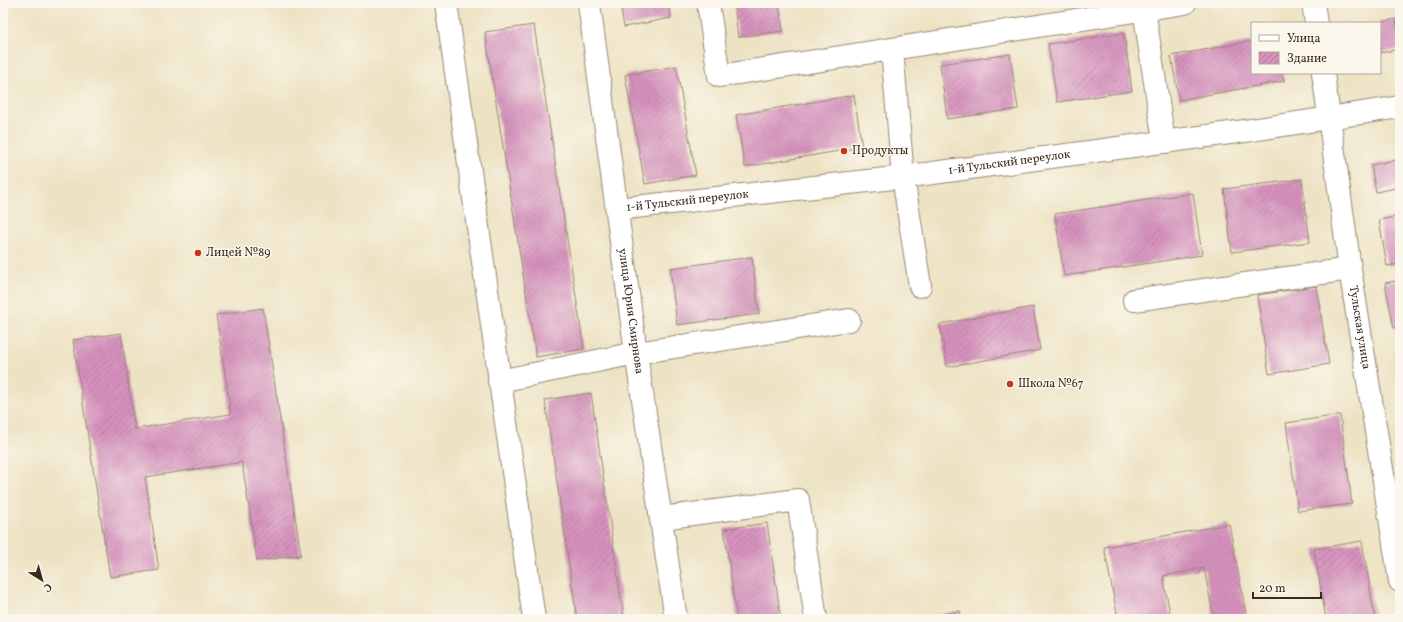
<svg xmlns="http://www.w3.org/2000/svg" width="1403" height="622" font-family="Vollkorn,serif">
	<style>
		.building { fill: url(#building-hatch) }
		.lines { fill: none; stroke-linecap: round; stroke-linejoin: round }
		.minor-casing { stroke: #948671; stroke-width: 24 }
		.minor { stroke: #fff; stroke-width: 22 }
		.poi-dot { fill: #c8321e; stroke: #fbf7ec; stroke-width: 1.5 }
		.labels { text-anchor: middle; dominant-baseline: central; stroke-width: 3; stroke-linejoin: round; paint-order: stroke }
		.poi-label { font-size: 12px; fill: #3b2a1e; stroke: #fbf7ec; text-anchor: start }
		.street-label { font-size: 12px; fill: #3b2a1e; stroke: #fbf7ec }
	</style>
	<defs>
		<pattern id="building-hatch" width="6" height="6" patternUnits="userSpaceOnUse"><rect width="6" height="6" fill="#d692bd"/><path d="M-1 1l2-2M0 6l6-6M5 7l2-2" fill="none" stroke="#af7799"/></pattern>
	</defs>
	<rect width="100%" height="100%" fill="#fbf7ec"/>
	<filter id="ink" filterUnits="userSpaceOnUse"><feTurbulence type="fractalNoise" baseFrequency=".025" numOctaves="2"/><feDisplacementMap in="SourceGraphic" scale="8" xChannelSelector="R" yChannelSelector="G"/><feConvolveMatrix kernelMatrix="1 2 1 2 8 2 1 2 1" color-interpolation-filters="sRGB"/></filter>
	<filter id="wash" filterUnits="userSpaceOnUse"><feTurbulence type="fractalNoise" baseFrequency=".012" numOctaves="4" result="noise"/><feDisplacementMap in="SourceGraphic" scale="16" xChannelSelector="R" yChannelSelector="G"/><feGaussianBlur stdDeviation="0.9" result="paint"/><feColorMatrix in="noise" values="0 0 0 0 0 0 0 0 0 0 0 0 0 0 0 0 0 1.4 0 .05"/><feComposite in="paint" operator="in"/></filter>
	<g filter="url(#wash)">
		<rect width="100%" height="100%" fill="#ede3c4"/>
		<g id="blocks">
			<path class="building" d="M620,3H668L671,18L624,27Z
				M734,3H779L783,31L738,37Z
				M1396,19L1400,49L1380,53V22Z
				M534,25L584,349L536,357L485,32Z
				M1124,33L1132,91L1057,102L1048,44Z
				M1252,41V73H1282L1284,81L1179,100L1171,56Z
				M1010,54L1018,109L947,119L940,64Z
				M676,66L696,175L645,184L625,75Z
				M854,95L862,147L745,167L736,115Z
				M1400,159V187L1376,192L1371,165Z
				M1302,179L1310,242L1232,252L1224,189Z
				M1193,193L1202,255L1064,276L1055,214Z
				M1400,216V264L1387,266L1379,220Z
				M752,257L759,314L677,325L670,268Z
				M1400,280V326L1394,328L1385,283Z
				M1316,286L1329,364L1269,374L1257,295Z
				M1033,307L1040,350L947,367L940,324Z
				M263,308L301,555L257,561L242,462L145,477L159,570L110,577L73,340L121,333L135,429L231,414L216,315Z
				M591,393L624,619H577L545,400Z
				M1340,415L1352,504L1298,511L1286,423Z
				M767,523L781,619H737L724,529Z
				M1229,524L1247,619H1214L1204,568L1163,576L1171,619H1118L1104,547Z
				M1362,541L1375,619H1326L1314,549Z
				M960,611L962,619H918V618Z"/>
		</g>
	</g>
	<g filter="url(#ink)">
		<use href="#blocks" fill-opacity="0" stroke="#948671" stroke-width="1"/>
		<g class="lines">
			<g class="minor-casing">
				<g id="minor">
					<path d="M446,3L534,619"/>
					<path id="s1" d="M589,3L636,353L676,619"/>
					<path d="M708,3L719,76L1185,3"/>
					<path d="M1313,3L1316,23"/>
					<path d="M1144,9L1164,142"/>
					<path d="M892,49L903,177L920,286"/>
					<path id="s2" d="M1323,73L1350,269L1400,581"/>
					<path id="s3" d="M617,209L903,177L1245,131L1400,107"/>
					<path d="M1134,300L1350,269"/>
					<path d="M499,381L636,353L849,320"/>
					<path d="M662,518L798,500L816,619"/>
				</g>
			</g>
			<use href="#minor" class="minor"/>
		</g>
	</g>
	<g class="poi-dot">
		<circle cx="844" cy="151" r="4"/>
		<circle cx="198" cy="253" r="4"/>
		<circle cx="1010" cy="384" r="4"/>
	</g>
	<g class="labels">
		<g class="poi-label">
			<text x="852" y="151">Продукты</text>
			<text x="206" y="253">Лицей №89</text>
			<text x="1018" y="384">Школа №67</text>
		</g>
		<g class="street-label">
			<text stroke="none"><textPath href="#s3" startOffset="395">1-й Тульский переулок</textPath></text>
			<text stroke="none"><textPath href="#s3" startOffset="71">1-й Тульский переулок</textPath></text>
			<text stroke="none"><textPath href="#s1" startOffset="311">улица Юрия Смирнова</textPath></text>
			<text stroke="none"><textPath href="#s2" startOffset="257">Тульская улица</textPath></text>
		</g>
	</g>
	<rect width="1403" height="622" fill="none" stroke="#fbf7ec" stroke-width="16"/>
	<rect x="1251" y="22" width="130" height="52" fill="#fbf7ec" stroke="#aea59a"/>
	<rect x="1259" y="35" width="20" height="6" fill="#ffffff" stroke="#aea59a"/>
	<text x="1287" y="42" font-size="12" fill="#3b2a1e">Улица</text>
	<rect x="1259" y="52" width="20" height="12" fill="url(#building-hatch)" stroke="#aea59a"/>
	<text x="1287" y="62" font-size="12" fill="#3b2a1e">Здание</text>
	<g transform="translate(42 580) rotate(143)" stroke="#fbf7ec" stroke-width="3" paint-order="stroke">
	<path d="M0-3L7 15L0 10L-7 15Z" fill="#3b2a1e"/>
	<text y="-6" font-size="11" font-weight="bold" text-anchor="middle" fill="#3b2a1e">С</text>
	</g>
	<path d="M1253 592v6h68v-6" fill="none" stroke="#3b2a1e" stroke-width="2"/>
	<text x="1259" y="592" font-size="12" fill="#3b2a1e" stroke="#fbf7ec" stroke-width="3" paint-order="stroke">20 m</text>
</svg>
